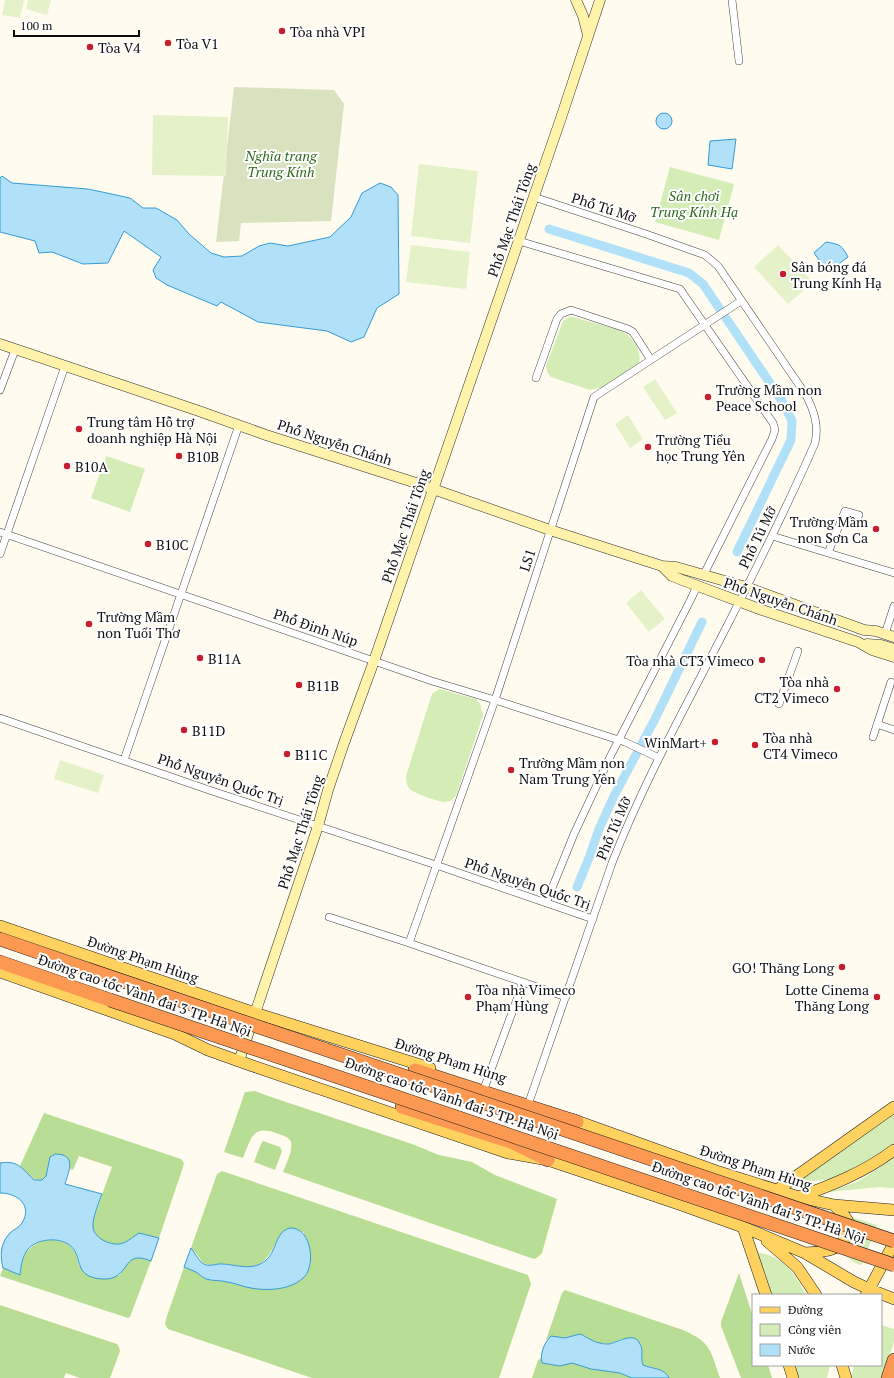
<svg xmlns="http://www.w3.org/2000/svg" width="894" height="1378" font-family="'PT Serif',serif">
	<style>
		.green { fill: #d4ecb6 }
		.forest { fill: #b8dd95 }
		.cemetery { fill: #d8e2be }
		.pitch { fill: #e5f2c9 }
		.water { fill: #b1e1f9; stroke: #349ad4 }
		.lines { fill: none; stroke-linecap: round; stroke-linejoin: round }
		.canal { stroke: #b1e1f9; stroke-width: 9 }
		.street-casing { stroke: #414141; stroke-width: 8 }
		.secondary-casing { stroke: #303030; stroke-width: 11 }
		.primary-casing { stroke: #1f1f1f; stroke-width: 12 }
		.highway-casing { stroke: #1f1f1f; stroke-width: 14 }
		.street { stroke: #fff; stroke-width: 7 }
		.secondary { stroke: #fff2aa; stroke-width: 10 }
		.primary { stroke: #ffd15f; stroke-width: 11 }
		.highway { stroke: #fb9851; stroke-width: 13 }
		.highway-bridge-casing { stroke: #1f1f1f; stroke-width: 14; stroke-linecap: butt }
		.highway-bridge { stroke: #fb9851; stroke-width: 13 }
		.poi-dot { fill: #c51f2d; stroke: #fff; stroke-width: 1.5 }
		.labels { text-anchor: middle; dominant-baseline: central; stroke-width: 4; stroke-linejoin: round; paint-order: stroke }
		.poi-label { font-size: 14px; fill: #0e0e0e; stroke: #fff; text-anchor: start }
		.park-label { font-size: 14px; font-style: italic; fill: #2e691b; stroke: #fff }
		.street-label { font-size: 14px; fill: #0e0e0e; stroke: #fff }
	</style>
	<rect width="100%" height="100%" fill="#fffbef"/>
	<path class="green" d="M670,167L734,184L719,240L655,222Z
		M569,317H573L619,330C632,336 642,348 639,363L604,387L590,390L551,377L547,372L546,366L563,321Z
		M106,456L145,469L130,512L91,498Z
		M439,689L476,699L480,704L483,715L456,796C453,799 449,802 445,802C439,802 412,793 409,788C406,784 406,780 406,776L432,694Z
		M894,1111V1144C877,1155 861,1169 841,1176C828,1181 812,1181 798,1181Z
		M894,1158V1188L878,1187L829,1192L859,1181Z
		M848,1216L877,1225L862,1265C855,1264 850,1260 845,1254L855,1249L859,1241L854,1227Z
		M755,1252C776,1255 786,1263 798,1281C802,1285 803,1291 806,1295H769Z
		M881,1325L894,1329V1342L882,1378H851L854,1365H881Z
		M793,1365H830L827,1378H798Z"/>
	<path class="forest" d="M255,1091L268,1096L412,1144L439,1155L472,1162L495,1175L557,1199L542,1253L538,1257L534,1259L283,1172C286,1164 293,1151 291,1142C289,1137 284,1136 279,1134C253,1124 252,1136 243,1158L224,1152L245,1092Z
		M44,1113L181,1159L184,1163L183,1167L159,1238L139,1233C134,1236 129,1241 123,1243C116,1246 101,1242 96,1235C92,1231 93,1226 93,1220L112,1167L79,1156L73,1170L70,1169V1162L48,1165L46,1176L42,1180C30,1180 27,1174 20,1166Z
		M263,1141L280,1147L282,1151L275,1170L254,1162L261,1144Z
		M222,1171L528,1275L531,1284L499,1378H312L168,1329L165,1324L167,1316L184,1267L196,1272L205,1279L228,1282L252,1288L264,1289H276L292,1284L311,1264L309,1247L303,1232L281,1234C270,1252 266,1270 240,1267C235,1266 230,1264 224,1264C215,1263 213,1267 203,1263L196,1253L191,1248L217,1174Z
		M46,1240C66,1239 76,1246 79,1266L119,1276C130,1260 131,1253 151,1261L130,1317L128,1318L0,1276L3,1268L20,1275C22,1255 27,1246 46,1240Z
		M739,1273L753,1317V1365H768L772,1378H741L721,1326V1322Z
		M565,1290L683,1330C712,1343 710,1350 720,1378H669C665,1368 652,1369 643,1365L641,1357L640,1343L621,1339L609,1344L597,1343L580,1334L565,1338L551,1336L546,1340L562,1293Z
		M0,1305L117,1344L119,1347L120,1351L110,1378H80L66,1373L64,1378H0Z
		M541,1358L542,1363L560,1366L572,1363L591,1369L620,1373L632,1378H532L538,1360Z"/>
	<path class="cemetery" d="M234,87L334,90L344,104L331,221L241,223L239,241L216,242Z"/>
	<path class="pitch" d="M5,0H24L20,18L2,15Z
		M28,0H51L47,15L26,9Z
		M153,115L228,117L226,176L152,175Z
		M419,164L478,171L470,243L411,236Z
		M411,245L470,252L466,289L406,282Z
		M778,245L813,282L788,304L754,267Z
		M655,379L677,413L665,420L643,387Z
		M628,415L643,439L630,448L615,424Z
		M641,590L665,619L649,632L626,603Z
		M60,760L104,775L98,793L54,779Z"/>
	<path class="water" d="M656 121a8 8 0 1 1 16 0a8 8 0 1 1-16 0Z
		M736,139L732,169L708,165L710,141Z
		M2,176L12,183L88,189L130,198L143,208H156L177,220L189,234L211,253L224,257L242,256L259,246L270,243L288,246L330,237L351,217L362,193L380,183L391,187L398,195L399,294L377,308L364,337L351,342L327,331L258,322L221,302L217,306L167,285L156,278L153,270L161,257L124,231L108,263L83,264L52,252L39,253L35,241L0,232V178Z
		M826,242C839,244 842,245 848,257L828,272L814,253Z
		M55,1154C77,1154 69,1171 65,1184L102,1194C99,1202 92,1219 93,1227C94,1239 113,1247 123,1243C129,1241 134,1236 139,1233L159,1238L151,1261C120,1248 132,1281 102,1279C71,1277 85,1255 68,1244C57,1237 37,1239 28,1249C22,1257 21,1266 20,1275L3,1268C0,1256 0,1243 10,1233C14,1229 19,1228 22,1223C33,1205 17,1193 0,1193V1163C19,1160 22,1169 34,1180H42L46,1176L50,1157Z
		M290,1228C312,1227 317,1268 302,1279C289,1290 267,1291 251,1288C243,1287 235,1283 227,1282C220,1280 212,1281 206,1279C202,1277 199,1274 196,1272C192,1270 188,1269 184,1267L191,1248C195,1253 198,1259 202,1263C209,1268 216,1263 223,1264C238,1265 252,1271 265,1261C277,1252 275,1231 290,1228Z
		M580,1334C587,1337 593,1342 600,1343C603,1344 606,1344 609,1344C618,1342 635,1331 640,1344C644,1350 640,1358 643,1365C652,1369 665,1368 669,1378H632L620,1373L591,1369L572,1363L560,1366L542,1363C540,1353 544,1343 551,1336L565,1338Z"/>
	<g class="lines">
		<path class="canal" d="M549,229L689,273L703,284L782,401L792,421L791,440L737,552
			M577,887L589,858L599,829L614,796L655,719L702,622"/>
		<g class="street-casing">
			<path id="street" d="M732,0L739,61
				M519,241L680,289L773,423L775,430L772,439L704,574
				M536,378L557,319L561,314L571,310L628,329L633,332L651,360
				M0,390L15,350
				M0,532L432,681L495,700L625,742L659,758
				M772,536L894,573
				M828,553L845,511L859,515
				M0,554L65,366
				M885,634L894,606
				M779,704L798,651
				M0,718L212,791L436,865L593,919
				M877,724L894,730
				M873,737L891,682
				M124,760L239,425
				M546,903L574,834L609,759L690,601L697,586
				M329,917L409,943L566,997
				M409,943L495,700L594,397L741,301
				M485,1086L523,983
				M529,1102L612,863C644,781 687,704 727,626C758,565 788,505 815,443C819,425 814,411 806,395L718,266L705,255L646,234L534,197"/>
		</g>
		<g class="secondary-casing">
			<path id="secondary" d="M576,0L583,16L588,35
				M0,344L196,410L266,435L413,482L550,530L662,566L676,567L746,587L864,630L876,631L894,637
				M662,566L672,576L682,580L762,610L858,642L872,650L894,657
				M867,644L881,645L894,649
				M239,1061L318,826L328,790L344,743L374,661L561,118L600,0"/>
		</g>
		<g class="primary-casing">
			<path id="primary" d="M0,926L255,1013L430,1068
				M0,972L175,1034L208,1050L250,1065L508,1153L548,1160L676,1203L743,1227L805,1253L854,1282L869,1289L894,1299
				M571,1119L716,1171L799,1197L834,1205L894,1210
				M777,1190L894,1107
				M799,1197C832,1185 865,1172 894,1150
				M743,1227L766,1295
				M767,1241L797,1267L816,1295
				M805,1253C820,1252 842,1252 847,1234C849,1230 850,1226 848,1222C846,1216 839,1210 834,1205
				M866,1295L894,1243
				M789,1365L793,1378
				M842,1365L846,1378"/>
		</g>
		<g class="highway-casing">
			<path id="highway" d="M0,939L87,969
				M0,962L110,1000
				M415,1070L577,1122
				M402,1107L511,1142L548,1160
				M888,1378L894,1360"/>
		</g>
		<use href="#street" class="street"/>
		<use href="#secondary" class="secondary"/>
		<use href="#primary" class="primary"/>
		<use href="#highway" class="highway"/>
		<g class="highway-bridge-casing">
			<path id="highway-bridge" d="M87,969L894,1241
				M110,1000L894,1265"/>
		</g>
		<use href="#highway-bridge" class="highway-bridge"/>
	</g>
	<g class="poi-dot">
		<circle cx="282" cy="31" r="4"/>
		<circle cx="168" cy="43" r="4"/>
		<circle cx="90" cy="47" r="4"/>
		<circle cx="783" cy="274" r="4"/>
		<circle cx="708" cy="397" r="4"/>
		<circle cx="79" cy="429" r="4"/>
		<circle cx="648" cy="447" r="4"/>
		<circle cx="179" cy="456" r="4"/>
		<circle cx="67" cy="466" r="4"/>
		<circle cx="876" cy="529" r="4"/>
		<circle cx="148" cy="544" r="4"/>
		<circle cx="89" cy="624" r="4"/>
		<circle cx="200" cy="658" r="4"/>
		<circle cx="762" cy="660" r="4"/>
		<circle cx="299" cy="685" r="4"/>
		<circle cx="837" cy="689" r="4"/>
		<circle cx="184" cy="730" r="4"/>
		<circle cx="715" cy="742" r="4"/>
		<circle cx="755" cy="745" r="4"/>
		<circle cx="287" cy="754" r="4"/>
		<circle cx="511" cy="770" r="4"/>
		<circle cx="842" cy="967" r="4"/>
		<circle cx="468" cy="997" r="4"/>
		<circle cx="877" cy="997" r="4"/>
	</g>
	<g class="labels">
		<g class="poi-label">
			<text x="290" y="31">Tòa nhà VPI</text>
			<text x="176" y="43">Tòa V1</text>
			<text x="98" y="47">Tòa V4</text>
			<text x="791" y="266">Sân bóng đá<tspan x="791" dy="16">Trung Kính Hạ</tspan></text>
			<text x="716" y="389">Trường Mầm non<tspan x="716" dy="16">Peace School</tspan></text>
			<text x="87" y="421">Trung tâm Hỗ trợ<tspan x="87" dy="16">doanh nghiệp Hà Nội</tspan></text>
			<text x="656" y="439">Trường Tiểu<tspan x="656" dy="16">học Trung Yên</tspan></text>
			<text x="187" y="456">B10B</text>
			<text x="75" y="466">B10A</text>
			<text x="868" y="521" text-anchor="end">Trường Mầm<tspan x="868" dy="16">non Sơn Ca</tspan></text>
			<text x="156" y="544">B10C</text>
			<text x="97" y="616">Trường Mầm<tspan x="97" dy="16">non Tuổi Thơ</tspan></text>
			<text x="208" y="658">B11A</text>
			<text x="754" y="660" text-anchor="end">Tòa nhà CT3 Vimeco</text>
			<text x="829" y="681" text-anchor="end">Tòa nhà<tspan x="829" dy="16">CT2 Vimeco</tspan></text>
			<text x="307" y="685">B11B</text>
			<text x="192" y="730">B11D</text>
			<text x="763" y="737">Tòa nhà<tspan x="763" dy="16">CT4 Vimeco</tspan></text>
			<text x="707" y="742" text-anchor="end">WinMart+</text>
			<text x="295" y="754">B11C</text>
			<text x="519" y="762">Trường Mầm non<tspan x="519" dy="16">Nam Trung Yên</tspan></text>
			<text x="834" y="967" text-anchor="end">GO! Thăng Long</text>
			<text x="476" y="989">Tòa nhà Vimeco<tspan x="476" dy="16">Phạm Hùng</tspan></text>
			<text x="869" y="989" text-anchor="end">Lotte Cinema<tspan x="869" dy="16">Thăng Long</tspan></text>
		</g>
		<g class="park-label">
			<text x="281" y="155">Nghĩa trang<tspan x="281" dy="16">Trung Kính</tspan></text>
			<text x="694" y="195">Sân chơi<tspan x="694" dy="16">Trung Kính Hạ</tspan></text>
		</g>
		<g class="street-label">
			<text transform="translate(604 207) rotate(18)">Phố Tú Mỡ</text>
			<text transform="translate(511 220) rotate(-71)">Phố Mạc Thái Tông</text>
			<text transform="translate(335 442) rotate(18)">Phố Nguyễn Chánh</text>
			<text transform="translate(405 526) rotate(-71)">Phố Mạc Thái Tông</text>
			<text transform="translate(757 537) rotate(-64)">Phố Tú Mỡ</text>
			<text transform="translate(527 560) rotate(-72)">LS1</text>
			<text transform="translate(781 601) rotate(19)">Phố Nguyễn Chánh</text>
			<text transform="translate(316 627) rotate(19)">Phố Đinh Núp</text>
			<text transform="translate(221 779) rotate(19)">Phố Nguyễn Quốc Trị</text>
			<text transform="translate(613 828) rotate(-67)">Phố Tú Mỡ</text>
			<text transform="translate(300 832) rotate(-72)">Phố Mạc Thái Tông</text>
			<text transform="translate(528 883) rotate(19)">Phố Nguyễn Quốc Trị</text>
			<text transform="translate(143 959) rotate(19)">Đường Phạm Hùng</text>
			<text transform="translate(145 995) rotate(19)">Đường cao tốc Vành đai 3 TP. Hà Nội</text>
			<text transform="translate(451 1060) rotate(18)">Đường Phạm Hùng</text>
			<text transform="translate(452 1098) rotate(19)">Đường cao tốc Vành đai 3 TP. Hà Nội</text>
			<text transform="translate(756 1167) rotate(18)">Đường Phạm Hùng</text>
			<text transform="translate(759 1202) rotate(19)">Đường cao tốc Vành đai 3 TP. Hà Nội</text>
		</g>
	</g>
	<rect x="752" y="1294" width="130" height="72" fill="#ffffff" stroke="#9f9f9f"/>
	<rect x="760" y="1307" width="20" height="6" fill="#ffd15f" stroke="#9f9f9f"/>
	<text x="788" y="1314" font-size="12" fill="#0e0e0e">Đường</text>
	<rect x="760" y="1324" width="20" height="12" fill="#d4ecb6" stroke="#9f9f9f"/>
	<text x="788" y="1334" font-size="12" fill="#0e0e0e">Công viên</text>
	<rect x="760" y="1344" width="20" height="12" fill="#b1e1f9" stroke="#9f9f9f"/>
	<text x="788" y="1354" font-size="12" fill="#0e0e0e">Nước</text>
	<path d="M14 30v6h125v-6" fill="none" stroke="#0e0e0e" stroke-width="2"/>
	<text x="20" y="30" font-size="12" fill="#0e0e0e" stroke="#ffffff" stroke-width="3" paint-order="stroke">100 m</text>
</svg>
